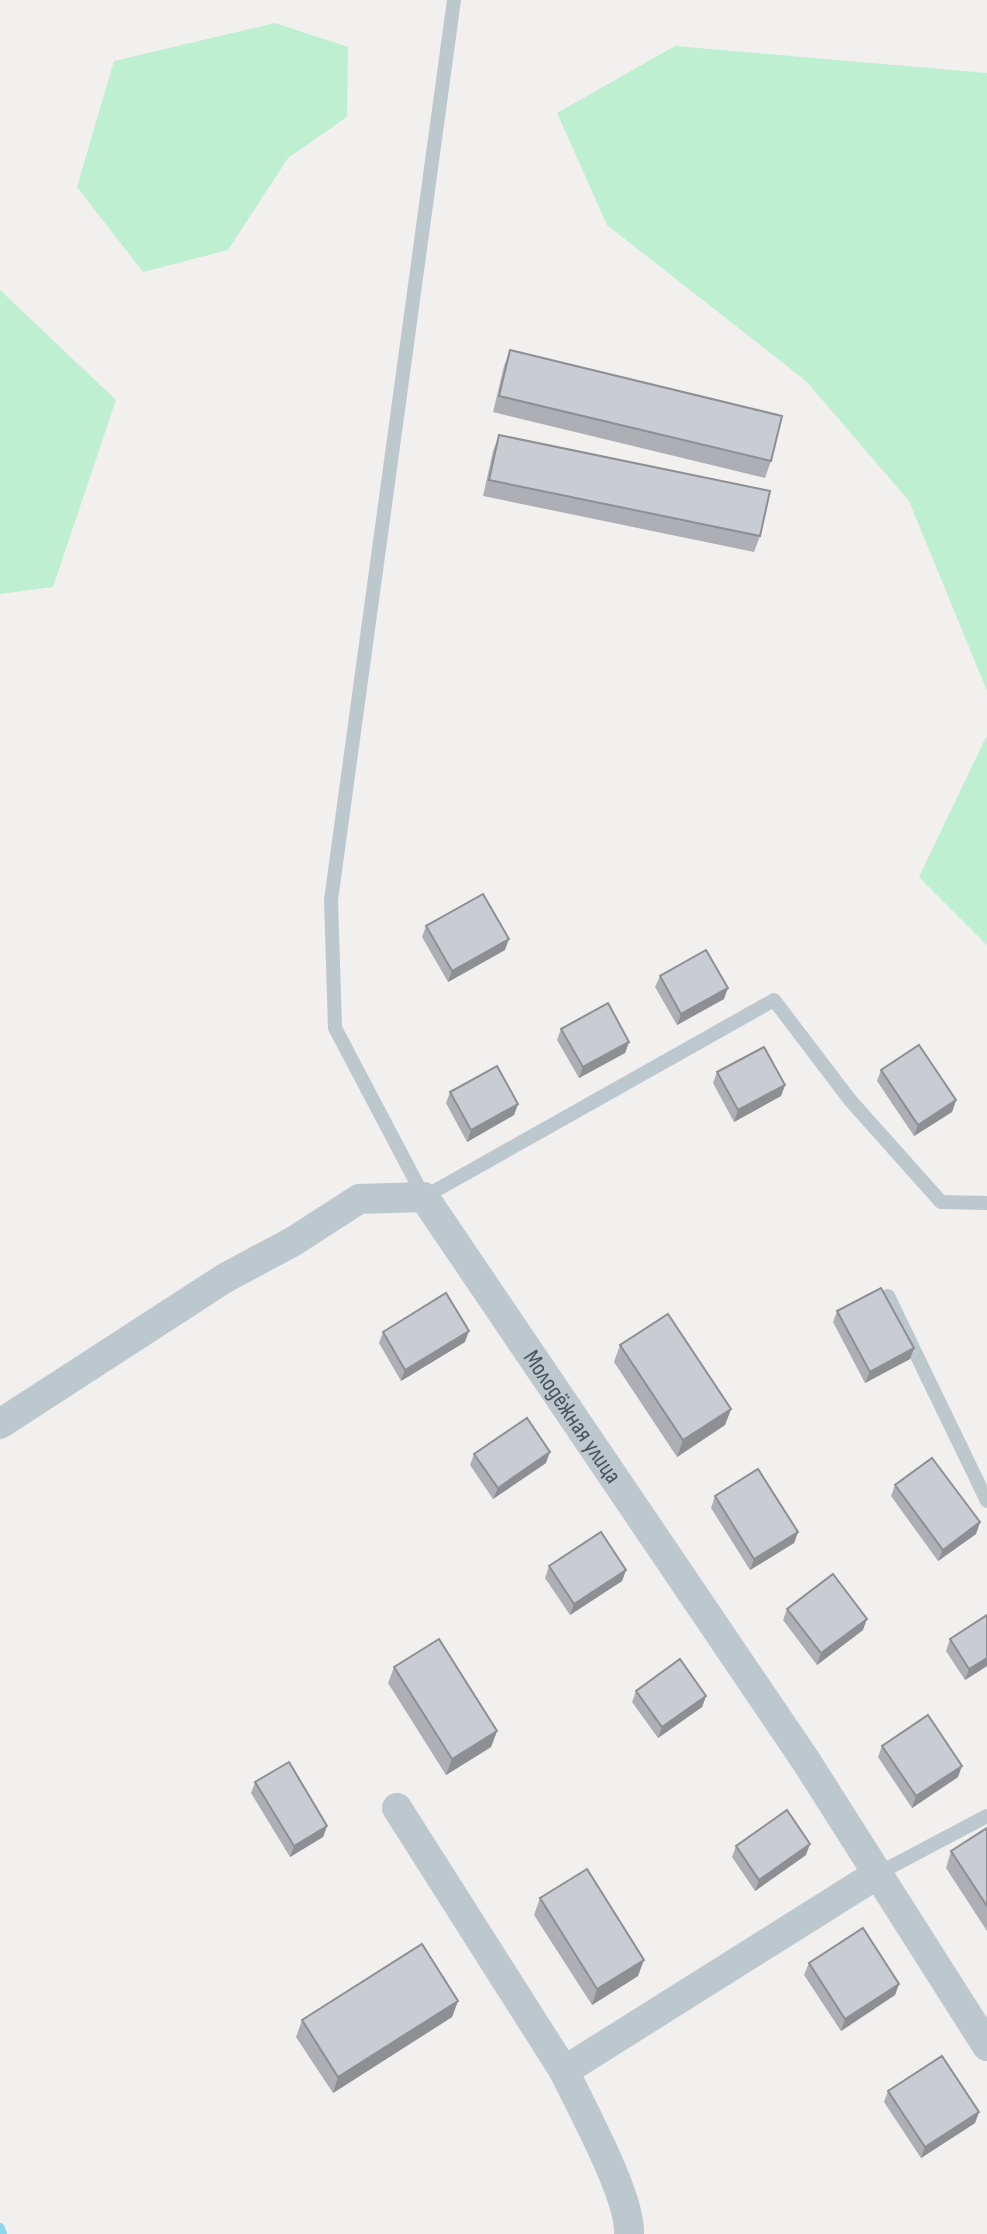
<svg xmlns="http://www.w3.org/2000/svg" width="987" height="2234" font-family="'Sofia Sans Condensed',sans-serif">
	<style>
		.green { fill: #beefd1 }
		.lines { fill: none; stroke-linecap: round; stroke-linejoin: round }
		.stream { stroke: #8bd8ed; stroke-width: 10 }
		.lane { stroke: #bdc7ce; stroke-width: 14 }
		.street { stroke: #bdc7ce; stroke-width: 30 }
		.wall { fill: #adafb5 }
		.shaded-wall { fill: #8d8f93 }
		.building { fill: #c9ccd2; stroke: #8d8f93; stroke-width: 2 }
		.labels { text-anchor: middle; dominant-baseline: central; stroke-width: 6; stroke-linejoin: round; paint-order: stroke }
		.street-label { font-size: 24px; fill: #47535d; stroke: #fff }
	</style>
	<rect width="100%" height="100%" fill="#f2efef"/>
	<path class="green" d="M275,23L348,47L347,117L288,158L228,250L143,272L77,187L114,61Z
		M675,46L987,73V691L909,501L806,381L607,225L557,113Z
		M0,290L116,400L53,587L0,594Z
		M987,735V945L919,877Z"/>
	<g class="lines">
		<path class="stream" d="M0,2228L2,2234"/>
		<path class="lane" d="M454,0L331,900L335,1028L424,1197L774,1000L850,1100L941,1202L987,1203
			M888,1296L987,1501
			M879,1873L987,1816"/>
		<g class="street">
			<path id="s1" d="M0,1424L225,1278L294,1241L359,1199L424,1197L806,1761L987,2046"/>
			<path d="M397,1808L564,2071L879,1873"/>
			<path d="M564,2071C582,2109 631,2197 629,2234"/>
		</g>
	</g>
	<path class="wall" d="M510,350L771,461L765,478L493,412L504,366Z
		M499,435L760,536L754,552L483,496L493,451Z
		M426,926L505,950L448,982L422,937Z
		M660,976L724,999L677,1025L655,987Z
		M561,1029L629,1042L625,1053L579,1078L557,1040Z
		M881,1070L956,1100L952,1112L914,1136L877,1081Z
		M717,1072L785,1085L781,1096L734,1122L713,1083Z
		M450,1092L518,1104L514,1115L467,1142L446,1103Z
		M837,1311L914,1348L910,1359L865,1383L833,1322Z
		M383,1332L465,1342L401,1381L379,1343Z
		M620,1345L731,1409L725,1425L677,1457L614,1362Z
		M474,1454L546,1463L493,1499L470,1465Z
		M895,1485L980,1522L976,1534L938,1561L891,1496Z
		M715,1496L798,1532L794,1543L750,1570L711,1508Z
		M549,1566L626,1570L622,1581L570,1615L545,1578Z
		M787,1609L863,1630L817,1665L783,1620Z
		M987,1615V1666L965,1680L946,1651L950,1639Z
		M394,1667L497,1731L491,1747L446,1775L388,1683Z
		M636,1691L706,1696L702,1707L658,1738L632,1702Z
		M882,1746L958,1777L912,1808L878,1757Z
		M255,1782L327,1826L323,1837L290,1857L251,1793Z
		M987,1828V1931L946,1868L951,1851Z
		M736,1846L806,1855L755,1891L732,1857Z
		M540,1898L638,1976L592,2005L534,1915Z
		M809,1963L899,1984L895,1995L841,2031L804,1975Z
		M458,2001L452,2017L333,2093L296,2037L302,2020Z
		M888,2091L979,2112L975,2123L921,2158L884,2102Z"/>
	<path class="shaded-wall" d="M509,939L505,950L448,982L452,971Z
		M728,988L724,999L677,1025L681,1014Z
		M629,1042L625,1053L579,1078L583,1067Z
		M785,1085L781,1096L734,1122L738,1110Z
		M956,1100L952,1112L914,1136L918,1125Z
		M518,1104L514,1115L467,1142L471,1130Z
		M469,1331L465,1342L401,1381L405,1370Z
		M914,1348L910,1359L865,1383L870,1372Z
		M731,1409L725,1425L677,1457L683,1440Z
		M550,1452L546,1463L493,1499L498,1488Z
		M980,1522L976,1534L938,1561L943,1550Z
		M798,1532L794,1543L750,1570L754,1559Z
		M626,1570L622,1581L570,1615L574,1604Z
		M867,1619L863,1630L817,1665L821,1653Z
		M987,1658V1666L965,1680L969,1669Z
		M706,1696L702,1707L658,1738L662,1727Z
		M497,1731L491,1747L446,1775L452,1759Z
		M962,1766L958,1777L912,1808L916,1796Z
		M327,1826L323,1837L290,1857L294,1846Z
		M810,1844L806,1855L755,1891L759,1880Z
		M644,1960L638,1976L592,2005L597,1989Z
		M899,1984L895,1995L841,2031L845,2019Z
		M458,2001L452,2017L333,2093L338,2077Z
		M979,2112L975,2123L921,2158L925,2147Z"/>
	<path class="building" d="M510,350L782,416L771,461L499,396Z
		M499,435L770,491L760,536L489,480Z
		M483,894L509,939L452,971L426,926Z
		M706,950L728,988L681,1014L660,976Z
		M608,1003L629,1042L583,1067L561,1029Z
		M919,1045L956,1100L918,1125L881,1070Z
		M764,1047L785,1085L738,1110L717,1072Z
		M497,1066L518,1104L471,1130L450,1092Z
		M881,1288L914,1348L870,1372L837,1311Z
		M446,1293L469,1331L405,1370L383,1332Z
		M668,1314L731,1409L683,1440L620,1345Z
		M527,1418L550,1452L498,1488L474,1454Z
		M932,1458L980,1522L943,1550L895,1485Z
		M758,1469L798,1532L754,1559L715,1496Z
		M601,1532L626,1570L574,1604L549,1566Z
		M833,1574L867,1619L821,1653L787,1609Z
		M987,1615V1658L969,1669L950,1639Z
		M439,1639L497,1731L452,1759L394,1667Z
		M680,1659L706,1696L662,1727L636,1691Z
		M928,1715L962,1766L916,1796L882,1746Z
		M289,1762L327,1826L294,1846L255,1782Z
		M787,1810L810,1844L759,1880L736,1846Z
		M987,1828V1906L951,1851Z
		M587,1869L644,1960L597,1989L540,1898Z
		M863,1928L899,1984L845,2019L809,1963Z
		M422,1944L458,2001L338,2077L302,2020Z
		M942,2056L979,2112L925,2147L888,2091Z"/>
	<g class="labels">
		<g class="street-label">
			<text stroke="none"><textPath href="#s1" startOffset="754">Молодёжная улица</textPath></text>
		</g>
	</g>
</svg>
